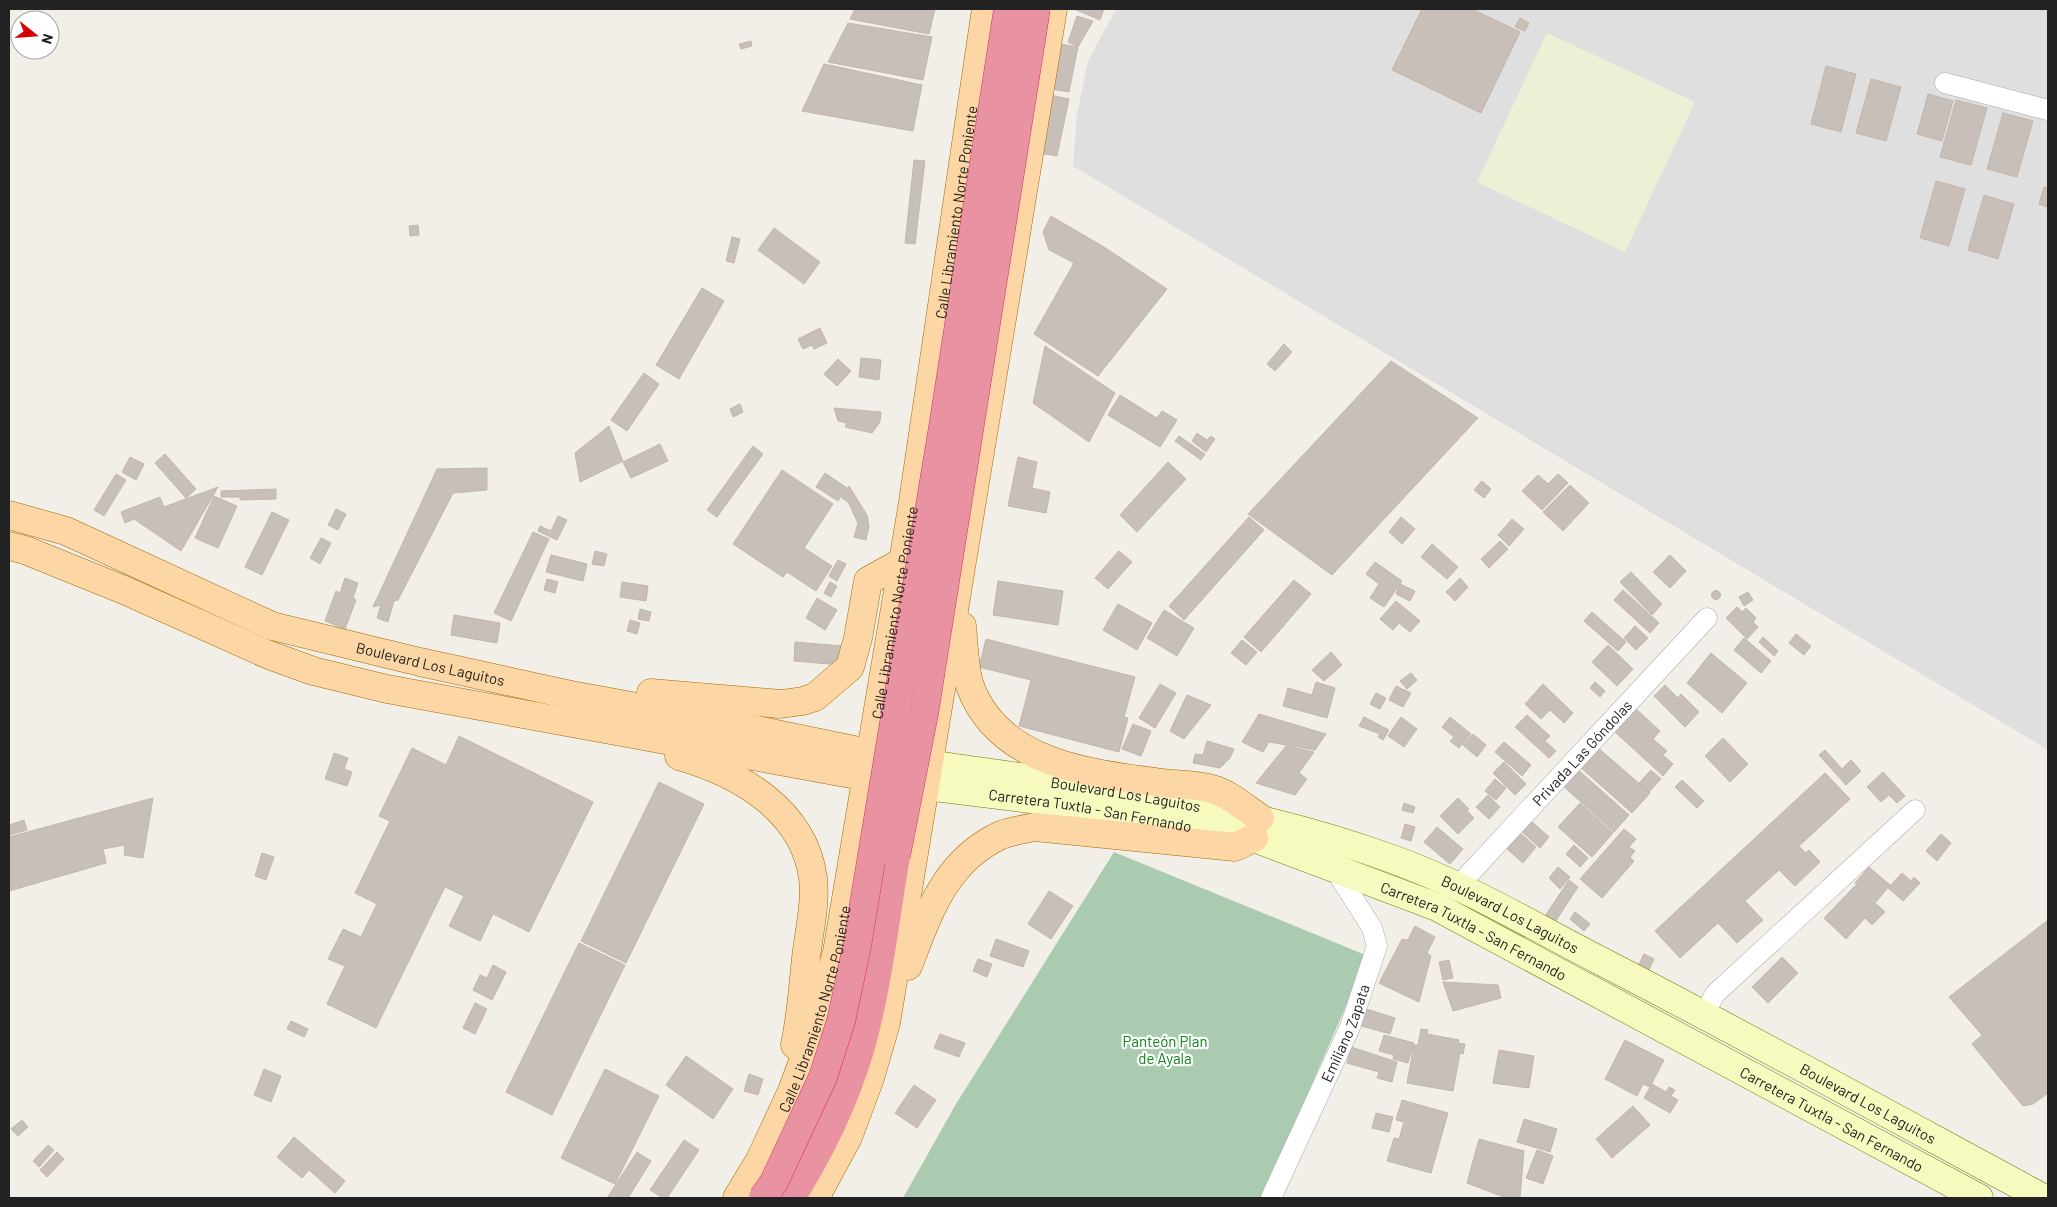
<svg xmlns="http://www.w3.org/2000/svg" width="2057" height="1207" font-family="Barlow,sans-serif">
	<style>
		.residential { fill: #e0dfdf }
		.farmland { fill: #eef0d5 }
		.cemetery { fill: #aacbaf }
		.building { fill: #c7bfb8; stroke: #c4b6ab }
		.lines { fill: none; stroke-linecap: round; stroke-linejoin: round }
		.street-casing { stroke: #a9a9a9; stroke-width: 21 }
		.secondary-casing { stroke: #707d05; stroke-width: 29 }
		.primary-casing { stroke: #a06b00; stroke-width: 29 }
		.highway-casing { stroke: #dc2a67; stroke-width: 29 }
		.street { stroke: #fff; stroke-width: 20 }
		.secondary { stroke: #f7fabf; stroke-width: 28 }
		.primary { stroke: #fcd6a4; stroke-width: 28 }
		.highway { stroke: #e892a2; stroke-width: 28 }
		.highway-bridge-casing { stroke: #dc2a67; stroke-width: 29; stroke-linecap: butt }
		.highway-bridge { stroke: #e892a2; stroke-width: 28 }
		.labels { text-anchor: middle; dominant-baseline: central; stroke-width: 4.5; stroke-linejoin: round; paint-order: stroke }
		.street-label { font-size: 15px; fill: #222; stroke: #fff }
		.park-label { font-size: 15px; fill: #0c8416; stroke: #fff }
	</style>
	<rect width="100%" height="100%" fill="#f2efe9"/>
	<path class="residential" d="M1116,9H2048V750L1073,166L1077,114L1088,61Z"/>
	<path class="farmland" d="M1547,33L1695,102L1625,252L1477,182Z"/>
	<path class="cemetery" d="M1114,852L1368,956L1262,1198H903L956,1104Z"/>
	<path class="building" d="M855,9H935L929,34L850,19Z
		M1074,9H1104L1100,20Z
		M1422,9H1472L1520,32L1481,113L1392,70Z
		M1077,16L1093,21L1078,47L1068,42Z
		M1520,18L1529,23L1525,31L1515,27Z
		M848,23L932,37L923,80L828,62Z
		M751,41L752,46L741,49L739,44Z
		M1060,44L1078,47L1069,92L1052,89Z
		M824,64L922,85L913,131L802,111Z
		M1826,66L1856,74L1841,132L1811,124Z
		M1871,79L1901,87L1886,141L1856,133Z
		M1928,94L1953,101L1942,141L1917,134Z
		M1050,95L1069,99L1057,156L1039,153Z
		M1956,100L1987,108L1971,165L1940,157Z
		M2003,113L2033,121L2017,177L1987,169Z
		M914,160L925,161L915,244L905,243Z
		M1936,181L1965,189L1949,246L1920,238Z
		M2044,187L2048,188L2047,207L2039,204Z
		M1984,195L2014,204L1998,259L1968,250Z
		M1051,216L1104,247L1167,289L1098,376L1034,334L1074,263L1049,250L1043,232Z
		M418,225L419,235L410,236L409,226Z
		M774,228L820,262L804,284L758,250Z
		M732,237L740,239L734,263L726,261Z
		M702,288L724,301L679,379L656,365Z
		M820,328L827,343L814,349L812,345L803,349L798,339Z
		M1284,344L1292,352L1275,371L1267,364Z
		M1045,346L1115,393L1089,442L1033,403Z
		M861,358L881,360L879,380L859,377Z
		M838,359L851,371L837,386L824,374Z
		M1391,361L1478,418L1332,575L1248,514Z
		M644,373L659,384L627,431L611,420Z
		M1120,395L1157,418L1162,411L1177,420L1160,447L1108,415Z
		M740,404L743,412L733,417L730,409Z
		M834,408L881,412L880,422L872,433L845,427L847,423L838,421Z
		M609,426L623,461L580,482L575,453Z
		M1197,433L1207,440L1211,436L1215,439L1206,452L1192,441Z
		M1179,436L1205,454L1201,460L1175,441Z
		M660,444L668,461L631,478L623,462Z
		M753,446L763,454L717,517L707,510Z
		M165,454L196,489L186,498L155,463Z
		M130,457L144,464L136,480L122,472Z
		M1018,457L1037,462L1032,488L1050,492L1046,513L1008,506Z
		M1168,462L1186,479L1137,532L1120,515Z
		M487,468V490L453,493L398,600L394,601L388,622L377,618L381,605L373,607L437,469Z
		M782,470L833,504L804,548L832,566L816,591L787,572L783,577L733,544Z
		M825,473L847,488L838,501L816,487Z
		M116,474L126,480L104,516L94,510Z
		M1558,474L1568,483L1542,510L1522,491L1538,475L1548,484Z
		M1482,481L1491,489L1484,498L1474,490Z
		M1570,485L1589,503L1563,531L1543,512Z
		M849,486L867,515L869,526L866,540L854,537L858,523L848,502L842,498Z
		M218,487L181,551L134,519L125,523L121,512L160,497L164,507Z
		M276,489V499L240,500V497H221V491Z
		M214,496L237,506L218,548L195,538Z
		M336,509L346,514L338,530L328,525Z
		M272,512L289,520L262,575L245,567Z
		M558,516L567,520L557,540L538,531L540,526L551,531Z
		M1249,517L1264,530L1184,620L1169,606Z
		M1401,517L1415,529L1402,544L1389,532Z
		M1512,519L1524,529L1509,546L1498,535Z
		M533,532L549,539L511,621L494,613Z
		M321,538L331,543L320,564L310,558Z
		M1500,541L1508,549L1489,568L1481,559Z
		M1432,544L1458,567L1447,579L1421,557Z
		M595,551L607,554L604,566L592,564Z
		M1119,551L1132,562L1108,589L1095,578Z
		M551,555L587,564L583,581L546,572Z
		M1670,555L1686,571L1670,588L1653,572Z
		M838,560L846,564L837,581L829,576Z
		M1375,562L1402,581L1384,607L1370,598L1379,584L1366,574Z
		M1631,572L1662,604L1652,615L1620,582Z
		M345,578L358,583L353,598L356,600L345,629L325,621L336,591L340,593Z
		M1460,578L1468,587L1455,601L1446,592Z
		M547,579L558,582L555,593L544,590Z
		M1294,580L1311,594L1261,652L1244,637Z
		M998,581L1063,591L1058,625L993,615Z
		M622,582L648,586L646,601L620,597Z
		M830,582L837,586L831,597L824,593Z
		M1400,584L1415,591L1410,601L1396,594Z
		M1623,590L1659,623L1650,633L1614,600Z
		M1711.5 595a4.5 4.5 0 1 1 9 0a4.5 4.5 0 1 1-9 0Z
		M1748,592L1753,600L1744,606L1739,597Z
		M817,598L837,610L825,630L806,618Z
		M1396,601L1420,621L1410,632L1399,623L1393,630L1380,619Z
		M1118,604L1152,623L1137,650L1103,630Z
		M1737,607L1742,612L1746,608L1756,618L1753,622L1758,627L1747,639L1726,618Z
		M640,609L651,612L649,621L638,619Z
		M1164,610L1194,628L1177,656L1147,638Z
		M1592,612L1626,642L1618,651L1584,621Z
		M454,615L500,623L497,643L451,635Z
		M630,620L640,623L637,634L627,631Z
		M1635,626L1648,638L1636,650L1624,638Z
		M1796,634L1811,646L1804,655L1789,643Z
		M1763,637L1778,651L1774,656L1759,642Z
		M1744,638L1771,661L1761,673L1734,650Z
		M986,639L1135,677L1124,717L1128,718L1119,752L1019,726L1031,680L979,667Z
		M1242,640L1257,652L1246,665L1231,653Z
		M795,642L842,646L841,665L794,661Z
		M1608,645L1633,669L1617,686L1592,662Z
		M1331,652L1342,665L1324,681L1312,670Z
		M1711,653L1747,683L1722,713L1687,683Z
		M1411,673L1417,680L1407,689L1400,681Z
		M1316,682L1335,688L1327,718L1283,706L1288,688L1312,695Z
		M1595,682L1605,691L1600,697L1590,688Z
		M1160,684L1176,693L1155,728L1139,718Z
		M1543,684L1573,713L1564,723L1550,710L1541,719L1525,704Z
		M1665,685L1678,698L1681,694L1699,712L1685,727L1654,696Z
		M1396,686L1411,693L1403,707L1389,700Z
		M1376,693L1386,698L1380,709L1370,704Z
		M1187,695L1211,705L1184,739L1170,731Z
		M1635,708L1660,731L1653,739L1667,751L1663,755L1673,764L1663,776L1614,731Z
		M1259,714L1326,734L1315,750L1269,742L1263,752L1242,742Z
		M1527,715L1550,736L1545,741L1556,751L1549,758L1515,727Z
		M1364,717L1389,730L1383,740L1378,737L1380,734L1359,726Z
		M1401,717L1417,729L1404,747L1388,736Z
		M1450,717L1471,734L1459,748L1450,741L1454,737L1442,727Z
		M1133,724L1151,731L1141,756L1122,749Z
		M1473,734L1486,745L1477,757L1463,745Z
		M459,736L593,802L529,932L493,914L480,941L449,926L464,896L445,887L376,1028L327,1004L345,966L328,959L343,929L361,937L377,904L355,893L390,821L379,816L412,748L446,765Z
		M1723,738L1748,764L1730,782L1705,756Z
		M1207,741L1234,749L1230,758L1220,768L1193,763L1195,754L1203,755Z
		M1504,742L1531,765L1522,776L1495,752Z
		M1286,746L1314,752L1299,773L1307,779L1295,795L1256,783Z
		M1596,746L1650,793L1632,813L1579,766Z
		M1825,750L1842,769L1851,760L1861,771L1846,785L1819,755Z
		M334,753L348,758L344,769L352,772L347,786L325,779Z
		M1504,762L1526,784L1515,795L1493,773Z
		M1576,768L1629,815L1614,832L1562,785Z
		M1651,770L1661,779L1649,792L1639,783Z
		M1883,772L1905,796L1897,803L1889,795L1881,802L1867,787Z
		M1825,773L1850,799L1799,846L1806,853L1809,850L1820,862L1795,886L1779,870L1745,901L1763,920L1737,943L1718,923L1680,958L1655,931Z
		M1495,779L1506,788L1496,800L1485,791Z
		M1682,780L1704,801L1697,808L1675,787Z
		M659,782L704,804L626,963L581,941Z
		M1488,795L1500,807L1489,819L1476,807Z
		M153,798L143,858L124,855L125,845L103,849L106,863L9,891V837Z
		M1458,798L1469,809L1467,811L1474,818L1458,834L1440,816Z
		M1404,803L1415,807L1413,813L1402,810Z
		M1580,803L1613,833L1592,857L1558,827Z
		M24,820L27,830L9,835V825Z
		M1530,820L1549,837L1540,848L1520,830Z
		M1405,824L1415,827L1411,841L1401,838Z
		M1437,827L1463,849L1450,864L1424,842Z
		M1624,829L1636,839L1629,847L1635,851L1630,857L1634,861L1602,898L1580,879Z
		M1519,832L1536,847L1523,863L1506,848Z
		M1941,834L1951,843L1937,861L1926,851Z
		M1574,845L1588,858L1580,867L1566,854Z
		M262,853L274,857L266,880L255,876Z
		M1558,867L1570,877L1560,889L1549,878Z
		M1869,867L1890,885L1876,902L1855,883Z
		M1902,873L1911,881L1914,877L1920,883L1903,901L1888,888Z
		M1569,880L1578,887L1553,925L1543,919Z
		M1856,885L1885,912L1872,925L1865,918L1846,939L1824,918Z
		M1049,891L1073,906L1051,939L1028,924Z
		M1575,912L1590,924L1584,931L1570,919Z
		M2048,920V1093L2033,1104L2023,1106L1972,1044L1982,1035L1949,997Z
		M1415,926L1435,937L1427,953L1431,956L1419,1002L1379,983L1402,939L1408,940Z
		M996,939L1029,951L1023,967L990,956Z
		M579,943L625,965L552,1115L506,1092Z
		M1644,954L1654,959L1647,974L1637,968Z
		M1782,957L1798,973L1768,1003L1752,987Z
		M978,959L992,964L987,977L973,971Z
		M1449,960L1453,978L1443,980L1439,962Z
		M493,965L506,972L492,1000L473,990L480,975L487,978Z
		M1443,982L1498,985L1501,998L1453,1011Z
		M475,1003L487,1009L475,1034L463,1028Z
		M1363,1008L1395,1018L1390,1034L1358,1025Z
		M291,1021L308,1029L304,1037L287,1029Z
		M1421,1029L1428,1030L1427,1034L1459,1040L1458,1043L1465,1044L1463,1054L1460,1053L1453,1091L1407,1083L1414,1045H1418Z
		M940,1034L965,1043L959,1057L934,1048Z
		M1384,1035L1414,1043L1408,1063L1393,1059L1394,1055L1379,1051Z
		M1625,1040L1664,1060L1650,1087L1643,1084L1637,1096L1605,1079Z
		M1351,1047L1397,1062L1392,1082L1377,1078L1379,1072L1347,1063Z
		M1499,1050L1534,1056L1529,1088L1493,1083Z
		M686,1056L733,1089L713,1119L666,1085Z
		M264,1069L281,1076L271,1102L254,1095Z
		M605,1069L659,1096L615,1184L561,1158Z
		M749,1074L763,1079L758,1095L744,1091Z
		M1652,1084L1666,1092L1669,1087L1675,1090L1671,1096L1678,1100L1670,1113L1644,1098Z
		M914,1085L936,1100L917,1128L895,1113Z
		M1402,1100L1448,1113L1431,1173L1387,1161L1394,1138L1399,1139L1404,1122L1396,1120Z
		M1633,1106L1650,1125L1612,1158L1596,1139Z
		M1376,1113L1393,1117L1389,1132L1372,1128Z
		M1524,1119L1557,1129L1550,1152L1517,1142Z
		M22,1120L28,1127L18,1136L11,1129Z
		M294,1137L345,1181L335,1193L309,1170L302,1178L277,1157Z
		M1479,1139L1524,1151L1520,1198H1506L1467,1183Z
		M684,1140L699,1150L667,1198H663L650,1190Z
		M48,1145L54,1150L39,1167L33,1161Z
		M1537,1150L1553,1156L1543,1184L1526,1178Z
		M57,1152L64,1159L47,1177L40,1170Z
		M637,1152L651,1161L628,1198H607Z"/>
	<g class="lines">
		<g class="street-casing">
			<g id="street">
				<path d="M1945,83L2048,110"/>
				<path id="s1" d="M1458,886L1707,618"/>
				<path d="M1704,1014L1715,994L1915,810"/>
				<path id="s2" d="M1271,1198L1350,1027L1377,946L1372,928L1334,868"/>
			</g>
		</g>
		<g class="secondary-casing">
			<g id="secondary">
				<path id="s3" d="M929,764C1085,787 1243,804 1392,859C1465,885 1531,925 1599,960C1748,1037 1895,1118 2043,1198"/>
				<path id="s4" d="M926,786L1070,804L1254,838L1437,907L1979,1198"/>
			</g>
		</g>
		<g class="primary-casing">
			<g id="primary">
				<path id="s5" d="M9,515L66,531L272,626L420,662L571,695L703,719L888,757"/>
				<path d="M9,546L25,550L124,590L269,655L313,671L387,689L884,780"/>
				<path d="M962,626C964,645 964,668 970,686C998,762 1085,773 1155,782C1173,785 1194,784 1212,789C1230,794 1245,808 1260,818"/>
				<path d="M651,693L781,704L803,701L815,697L850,667L858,638L868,581L902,562"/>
				<path d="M679,756C739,773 804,810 813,878C816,904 809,931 806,958C803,987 801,1016 795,1045"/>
				<path d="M908,966C929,912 945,861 1001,835C1012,831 1024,829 1035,827L1235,847L1254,838"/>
				<path id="s6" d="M737,1198L760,1160L792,1091L813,1034L837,952L912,508L986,9"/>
				<path d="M815,1198L848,1137L870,1078L886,1023L1053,9"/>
			</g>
		</g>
		<g class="highway-casing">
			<path id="highway" d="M791,1198C820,1152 844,1103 860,1050C878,987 885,921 896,856"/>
		</g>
		<use href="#street" class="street"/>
		<use href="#secondary" class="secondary"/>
		<use href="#primary" class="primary"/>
		<use href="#highway" class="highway"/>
		<g class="highway-bridge-casing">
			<path id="highway-bridge" d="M896,856L924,714L1036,9
				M763,1198L774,1182L823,1077L841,1021L857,946L943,427L1008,9"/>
		</g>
		<use href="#highway-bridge" class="highway-bridge"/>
	</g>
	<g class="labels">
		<g class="street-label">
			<text stroke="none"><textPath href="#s6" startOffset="1016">Calle Libramiento Norte Poniente</textPath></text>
			<text stroke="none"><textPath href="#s6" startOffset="611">Calle Libramiento Norte Poniente</textPath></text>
			<text stroke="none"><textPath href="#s5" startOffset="449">Boulevard Los Laguitos</textPath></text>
			<text stroke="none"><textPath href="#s1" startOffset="182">Privada Las Góndolas</textPath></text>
			<text stroke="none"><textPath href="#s3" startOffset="199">Boulevard Los Laguitos</textPath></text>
			<text stroke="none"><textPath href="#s4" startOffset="166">Carretera Tuxtla - San Fernando</textPath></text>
			<text stroke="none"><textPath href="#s3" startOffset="604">Boulevard Los Laguitos</textPath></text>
			<text stroke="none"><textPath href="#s4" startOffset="571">Carretera Tuxtla - San Fernando</textPath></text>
			<text stroke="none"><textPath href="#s6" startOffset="206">Calle Libramiento Norte Poniente</textPath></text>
			<text stroke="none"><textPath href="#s2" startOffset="181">Emiliano Zapata</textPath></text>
			<text stroke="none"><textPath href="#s3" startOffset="1009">Boulevard Los Laguitos</textPath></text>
			<text stroke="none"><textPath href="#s4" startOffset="976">Carretera Tuxtla - San Fernando</textPath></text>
		</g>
		<g class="park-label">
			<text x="1165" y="1041">Panteón Plan<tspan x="1165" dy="17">de Ayala</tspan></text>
		</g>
	</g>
	<rect width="2057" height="1207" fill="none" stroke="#222222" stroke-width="20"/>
	<g transform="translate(35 35) rotate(107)"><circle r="24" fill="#ffffff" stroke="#a7a7a7"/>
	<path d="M0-4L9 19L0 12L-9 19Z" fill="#d40000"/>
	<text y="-8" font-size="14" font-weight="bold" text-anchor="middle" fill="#222222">N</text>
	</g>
</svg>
